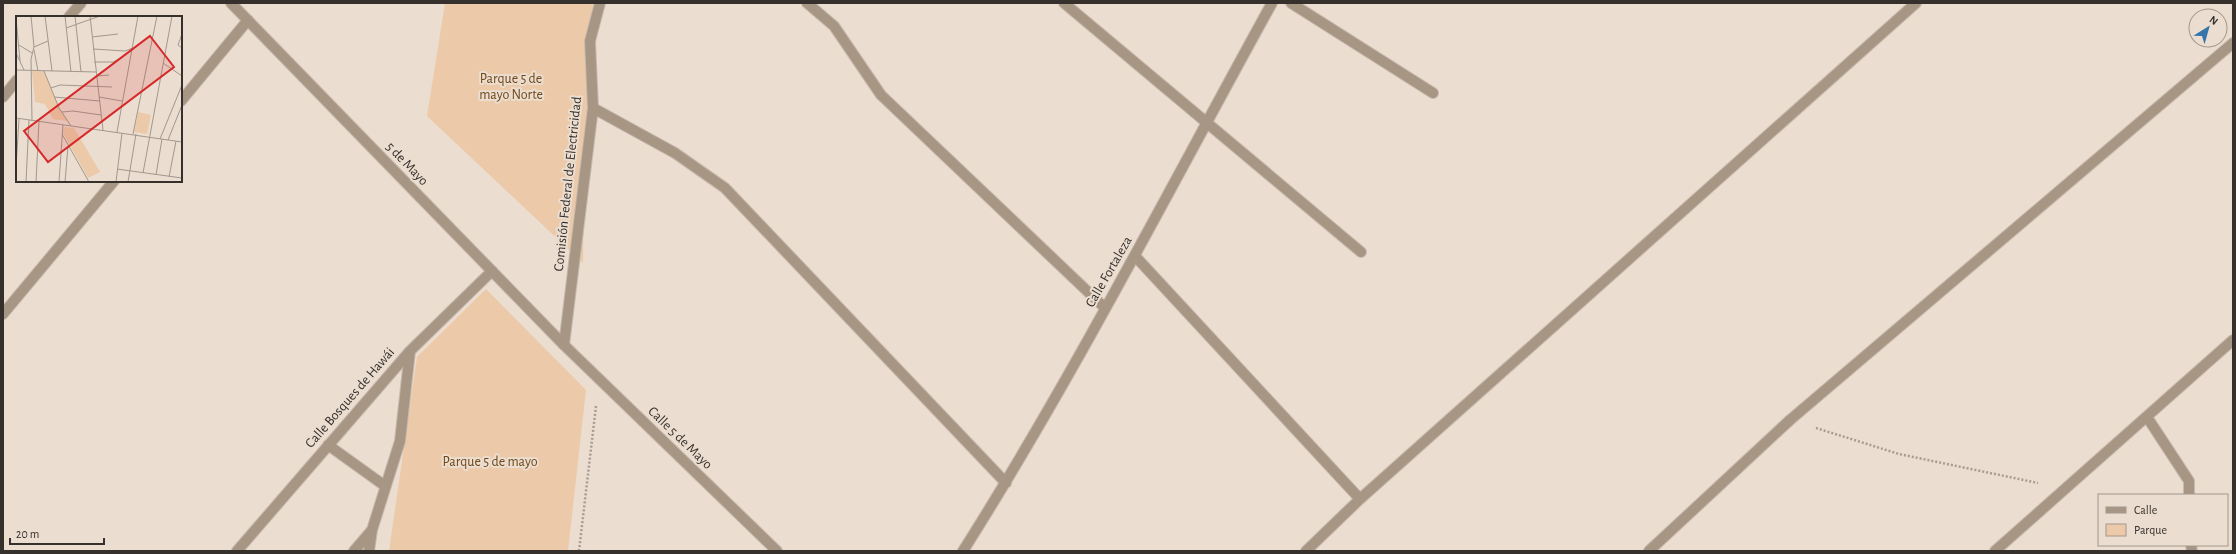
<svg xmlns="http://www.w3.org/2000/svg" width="2236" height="554" font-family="'Alegreya Sans',sans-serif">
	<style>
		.green { fill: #eccaa9 }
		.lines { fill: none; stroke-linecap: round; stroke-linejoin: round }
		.minor-casing { stroke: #c7baaf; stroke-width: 12 }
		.tertiary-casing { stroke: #c7baaf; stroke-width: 12 }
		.path { stroke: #a79c92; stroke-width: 2.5; stroke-dasharray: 2 2; stroke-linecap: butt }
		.minor { stroke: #a89684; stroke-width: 10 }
		.tertiary { stroke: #a89684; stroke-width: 10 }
		.labels { text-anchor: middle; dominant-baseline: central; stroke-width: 4; stroke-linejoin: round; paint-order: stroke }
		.park-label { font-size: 14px; fill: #704817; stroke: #ebddd0 }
		.street-label { font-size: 14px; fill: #35302b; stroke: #ebddd0 }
		.inset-road { fill: none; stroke: #a2988e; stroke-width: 1 }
		.view { fill: #d62828; fill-opacity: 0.15; stroke: #d62828; stroke-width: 2 }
		.inset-edge { fill: none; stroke: #35302b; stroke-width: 2 }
	</style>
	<rect width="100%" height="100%" fill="#ebddd0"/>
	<path class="green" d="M445,3H604C583,90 585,174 583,263L427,116Z
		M486,289L586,390L568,551H389L417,357Z"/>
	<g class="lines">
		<g class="minor-casing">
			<path id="minor" d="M807,3L834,26L881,95L1105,308
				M1064,3L1361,252
				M1291,3L1433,93
				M69,17L81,3
				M3,97L17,80
				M181,101L248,20
				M593,108L675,153L725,188L1006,483
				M1135,256L1360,499
				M3,314L114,181
				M564,345L593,108L590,41L600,3
				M2147,417L2189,481V495
				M328,445L385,486
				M2191,545L2192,551
				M237,551L410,351L492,271
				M354,551L372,530
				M369,551L372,530L400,441L410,351
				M963,551C1075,374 1171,186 1272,3
				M1306,551L1360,499L1916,3
				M1649,551L1790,420L2233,43
				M1995,551L2233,340"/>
		</g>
		<g class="tertiary-casing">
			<path id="tertiary" d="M231,3L564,345L777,551"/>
		</g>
		<path class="path" d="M1816,428L1899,454L2038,483
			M579,551L596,406"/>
		<use href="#minor" class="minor"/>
		<use href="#tertiary" class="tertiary"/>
	</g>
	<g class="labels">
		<g class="park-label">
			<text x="511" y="79">Parque 5 de<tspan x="511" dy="16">mayo Norte</tspan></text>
			<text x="490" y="462">Parque 5 de mayo</text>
		</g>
		<g class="street-label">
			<text transform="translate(407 164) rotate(46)">5 de Mayo</text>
			<text transform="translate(568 184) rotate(-84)">Comisión Federal de Electricidad</text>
			<text transform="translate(1109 272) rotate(-60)">Calle Fortaleza</text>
			<text transform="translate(350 398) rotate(-49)">Calle Bosques de Hawái</text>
			<text transform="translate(680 438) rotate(44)">Calle 5 de Mayo</text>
		</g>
	</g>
	<g transform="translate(16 16)">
		<rect width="166" height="166" fill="#ebddd0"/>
		<path d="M16,55H28L43,92L52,105L37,103L29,88L19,86ZM122,96L135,99L131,118L118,116ZM48,111L58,112L84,156L72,162L47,117Z" fill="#eccaa9"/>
		<path class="inset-road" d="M15,0L18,31L15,43L16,105M29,0L36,55M49,0L55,56M59,0L65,56M74,0L87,114M0,2L4,45M50,12L84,0M166,18L162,29L166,32M76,21L102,18M3,29L16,37M18,31L32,25M77,33L109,35L117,32M18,34L22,55M0,37L8,54M78,46H97L103,43M147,47L166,60M0,54L80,56M28,55L43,92L55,110M80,60L93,59M35,72L44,69L96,71M38,81L84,85M83,81L106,85M46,96L57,95L85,99M0,102L166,126M101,116L122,0M46,118L73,166M117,118L141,0M144,123L166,69M152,124L166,89M0,151L3,103M101,153L166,162M127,157L156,0M140,159L146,123M153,161L160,125M10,166L13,104M20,166L23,105M43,166L47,109M49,166L52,130M100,166L106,117M112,166L120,118"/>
		<path class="view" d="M134,20L158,51L32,146L8,115Z"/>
		<rect width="166" height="166" class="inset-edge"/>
	</g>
	<rect width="2236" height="554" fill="none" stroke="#35302b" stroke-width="8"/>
	<rect x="2098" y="494" width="130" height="52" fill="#ebddd0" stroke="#a2988e"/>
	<rect x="2106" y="507" width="20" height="6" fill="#a89684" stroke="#a2988e"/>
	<text x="2134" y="514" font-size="12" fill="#35302b">Calle</text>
	<rect x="2106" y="524" width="20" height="12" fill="#eccaa9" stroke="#a2988e"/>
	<text x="2134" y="534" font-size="12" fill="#35302b">Parque</text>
	<g transform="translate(2208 28) rotate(37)"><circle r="19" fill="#ebddd0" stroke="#a2988e"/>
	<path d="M0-3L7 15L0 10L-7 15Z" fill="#3475ac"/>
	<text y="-6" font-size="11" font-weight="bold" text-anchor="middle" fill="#35302b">N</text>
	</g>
	<path d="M10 538v6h94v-6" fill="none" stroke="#35302b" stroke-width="2"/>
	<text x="16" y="538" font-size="12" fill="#35302b" stroke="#ebddd0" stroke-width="3" paint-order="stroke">20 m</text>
</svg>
